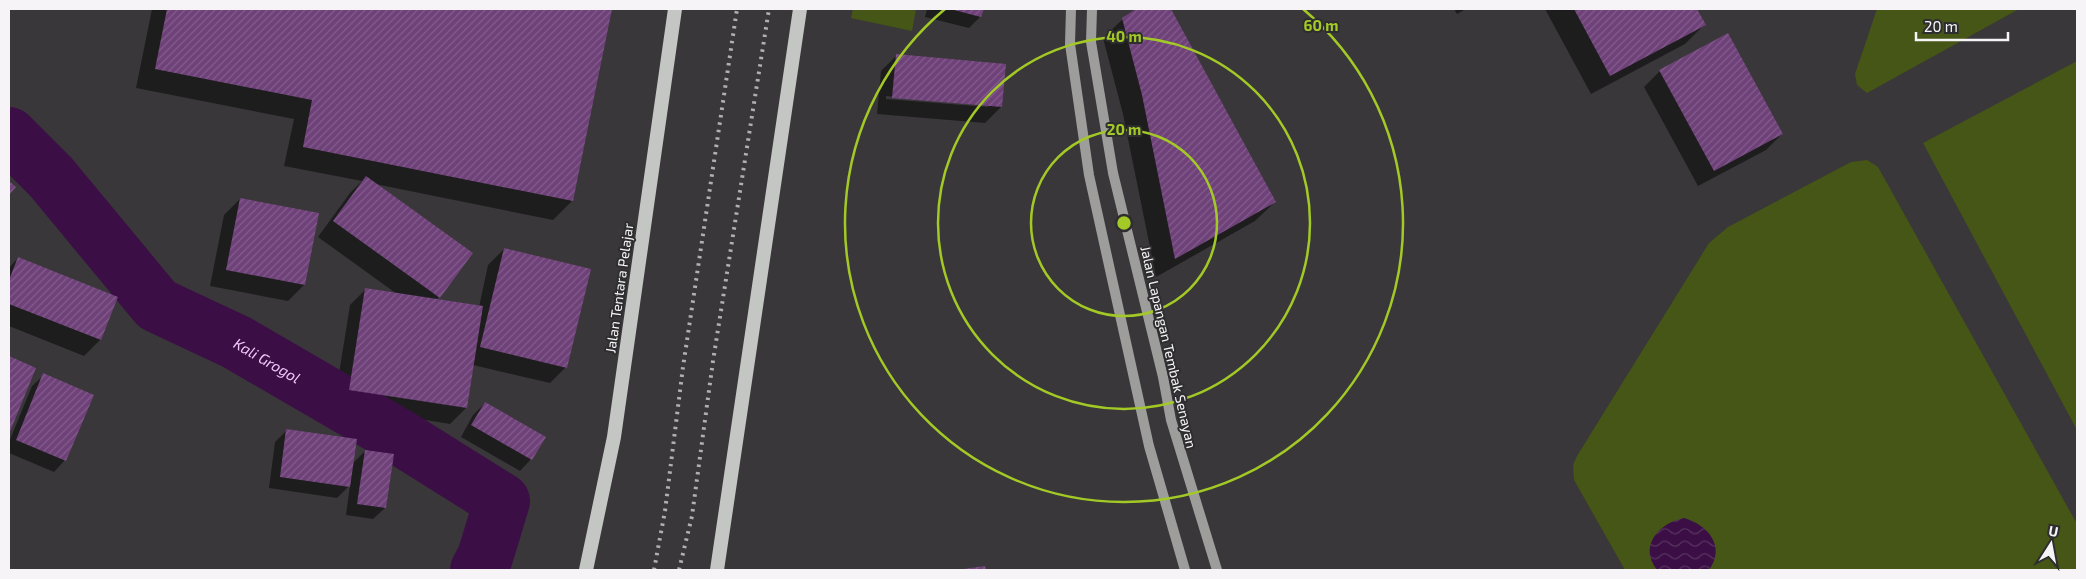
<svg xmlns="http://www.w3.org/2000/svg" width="2086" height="579" font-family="'Exo 2',sans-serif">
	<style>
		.green { fill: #455616 }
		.water { fill: url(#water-waves) }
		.shadow { fill: #0007; fill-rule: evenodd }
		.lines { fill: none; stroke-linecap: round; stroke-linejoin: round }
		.river { stroke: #3b0f45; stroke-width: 56 }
		.building { fill: url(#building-hatch) }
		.secondary { stroke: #9d9d9b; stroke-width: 10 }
		.trunk { stroke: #c4c6c3; stroke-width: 14 }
		.rail { stroke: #b1afb1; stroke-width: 4; stroke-dasharray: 2.5 5; stroke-linecap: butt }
		.ring { fill: none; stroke: #a3c926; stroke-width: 2.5 }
		.labels { text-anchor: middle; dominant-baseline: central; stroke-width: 4; stroke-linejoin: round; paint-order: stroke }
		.street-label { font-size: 14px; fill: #f6f4f6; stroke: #2e2d2f }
		.water-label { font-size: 15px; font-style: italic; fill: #eec7f8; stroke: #2e2d2f }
		.centre { fill: #a3c926; stroke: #2e2d2f; stroke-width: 2.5 }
		.ring-label { font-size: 15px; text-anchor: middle; font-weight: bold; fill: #a3c926; stroke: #2e2d2f; stroke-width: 4; stroke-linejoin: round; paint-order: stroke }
	</style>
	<defs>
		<pattern id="water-waves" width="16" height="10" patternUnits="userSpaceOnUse" patternTransform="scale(1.25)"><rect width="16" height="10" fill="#3b0f45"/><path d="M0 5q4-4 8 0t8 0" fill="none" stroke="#583360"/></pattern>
		<pattern id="building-hatch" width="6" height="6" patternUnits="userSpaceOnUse" patternTransform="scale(1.25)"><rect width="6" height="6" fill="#6e4179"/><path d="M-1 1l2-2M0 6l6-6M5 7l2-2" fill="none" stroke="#835d8d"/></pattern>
	</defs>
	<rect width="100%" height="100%" fill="#393739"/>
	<path class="green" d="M853,9H916L912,31L851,18Z
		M1877,9H2019L1867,93L1857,85L1855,74Z
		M2077,61V430L1923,143Z
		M1867,160L1878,167L2077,524V570H1625L1574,480L1573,465L1577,456L1709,243L1728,227L1851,162Z"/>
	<path class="water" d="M1684,518C1708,525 1726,546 1709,570H1657C1638,546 1659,523 1684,518Z"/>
	<path class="shadow" d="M152,9H611L572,201L553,220L375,184L439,297L436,300L479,307L488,265L504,249L566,367L550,383L473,365L466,408L450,424L334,405L350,305L366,289L397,294L318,237L350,193L362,181L284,166L294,119L136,88Z
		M927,9H982L980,17L969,28L925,17Z
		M1138,9H1170L1275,202L1255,221L1156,277L1123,114L1103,38L1123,19Z
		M1454,9H1466L1457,14Z
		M1545,9H1695L1704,25L1685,44L1591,94Z
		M897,55L1001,107L985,123L877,114L881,71ZM886,96L988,105V107L886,99Z
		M1660,71L1782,134L1766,150L1698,186L1644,87Z
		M240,199L304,285L288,301L210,286L224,215Z
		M18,258L117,297L100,340L84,356L9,326V268Z
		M9,358L34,368L9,431Z
		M44,375L65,460L54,472L9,453V442L32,386Z
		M485,403L531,459L520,471L461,437L473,415Z
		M287,430L352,464L365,451L385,508L373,519L346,515L350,485L337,498L269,488L275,442Z"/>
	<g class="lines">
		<path class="river" id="s1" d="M9,135L51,177L157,305L236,342L403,439L502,501L485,557L478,570"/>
	</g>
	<path class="building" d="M167,9H612L573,201L303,147L312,100L155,69Z
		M950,9H984L981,17Z
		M1136,9H1171L1276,202L1175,259L1142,95L1122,18Z
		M1574,9H1697L1706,25L1610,76Z
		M1728,33L1783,134L1714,171L1659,70Z
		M896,54L1006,64L1002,107L892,98Z
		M366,176L473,253L440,298L333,221Z
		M9,181L16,187L9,195Z
		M240,198L319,213L305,285L226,270Z
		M504,248L591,269L567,368L480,347Z
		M18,257L118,297L101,340L9,304V280Z
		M365,288L483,306L467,408L349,390Z
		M9,356L36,368L9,434Z
		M43,373L94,395L66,461L16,440Z
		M485,402L546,437L532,460L471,425Z
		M286,429L357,439L350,487L280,477Z
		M365,450L394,454L386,508L357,504Z
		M985,566L986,570H963V569Z"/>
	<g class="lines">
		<path class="secondary" d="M1071,9L1070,44L1089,175L1149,446L1185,570
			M1092,9L1091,42L1113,173L1163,377L1171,420L1217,570"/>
		<path class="trunk" d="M586,570L614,437L675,9
			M717,570L800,9"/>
		<path class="rail" d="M654,570L665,511L683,367L737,9
			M679,570L692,516L713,361L769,9"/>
	</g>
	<g class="ring">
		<circle cx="1124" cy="223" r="93"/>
		<circle cx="1124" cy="223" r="186"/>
		<path d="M1303 9A279 279 0 1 1 945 9"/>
	</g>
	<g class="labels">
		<g class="street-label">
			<text transform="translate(619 288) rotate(-82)">Jalan Tentara Pelajar</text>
			<text transform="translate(1169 347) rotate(77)">Jalan Lapangan Tembak Senayan</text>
		</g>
		<g class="water-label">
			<text stroke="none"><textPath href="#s1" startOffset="349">Kali Grogol</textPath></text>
		</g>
	</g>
	<circle cx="1124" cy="223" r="8" class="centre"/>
	<g class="ring-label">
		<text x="1321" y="31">60 m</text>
		<text x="1124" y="42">40 m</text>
		<text x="1124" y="135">20 m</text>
	</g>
	<rect width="2086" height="579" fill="none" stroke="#f6f4f6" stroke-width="20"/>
	<g transform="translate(2051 544) rotate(11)" stroke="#2e2d2f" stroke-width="4" paint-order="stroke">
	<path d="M0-4L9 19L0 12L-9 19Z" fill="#f6f4f6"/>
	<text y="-8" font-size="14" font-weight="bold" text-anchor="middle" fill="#f6f4f6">U</text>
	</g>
	<path d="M1916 32v8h92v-8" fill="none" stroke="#f6f4f6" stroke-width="2.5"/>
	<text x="1924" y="32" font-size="15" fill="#f6f4f6" stroke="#2e2d2f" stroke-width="4" paint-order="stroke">20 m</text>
</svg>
